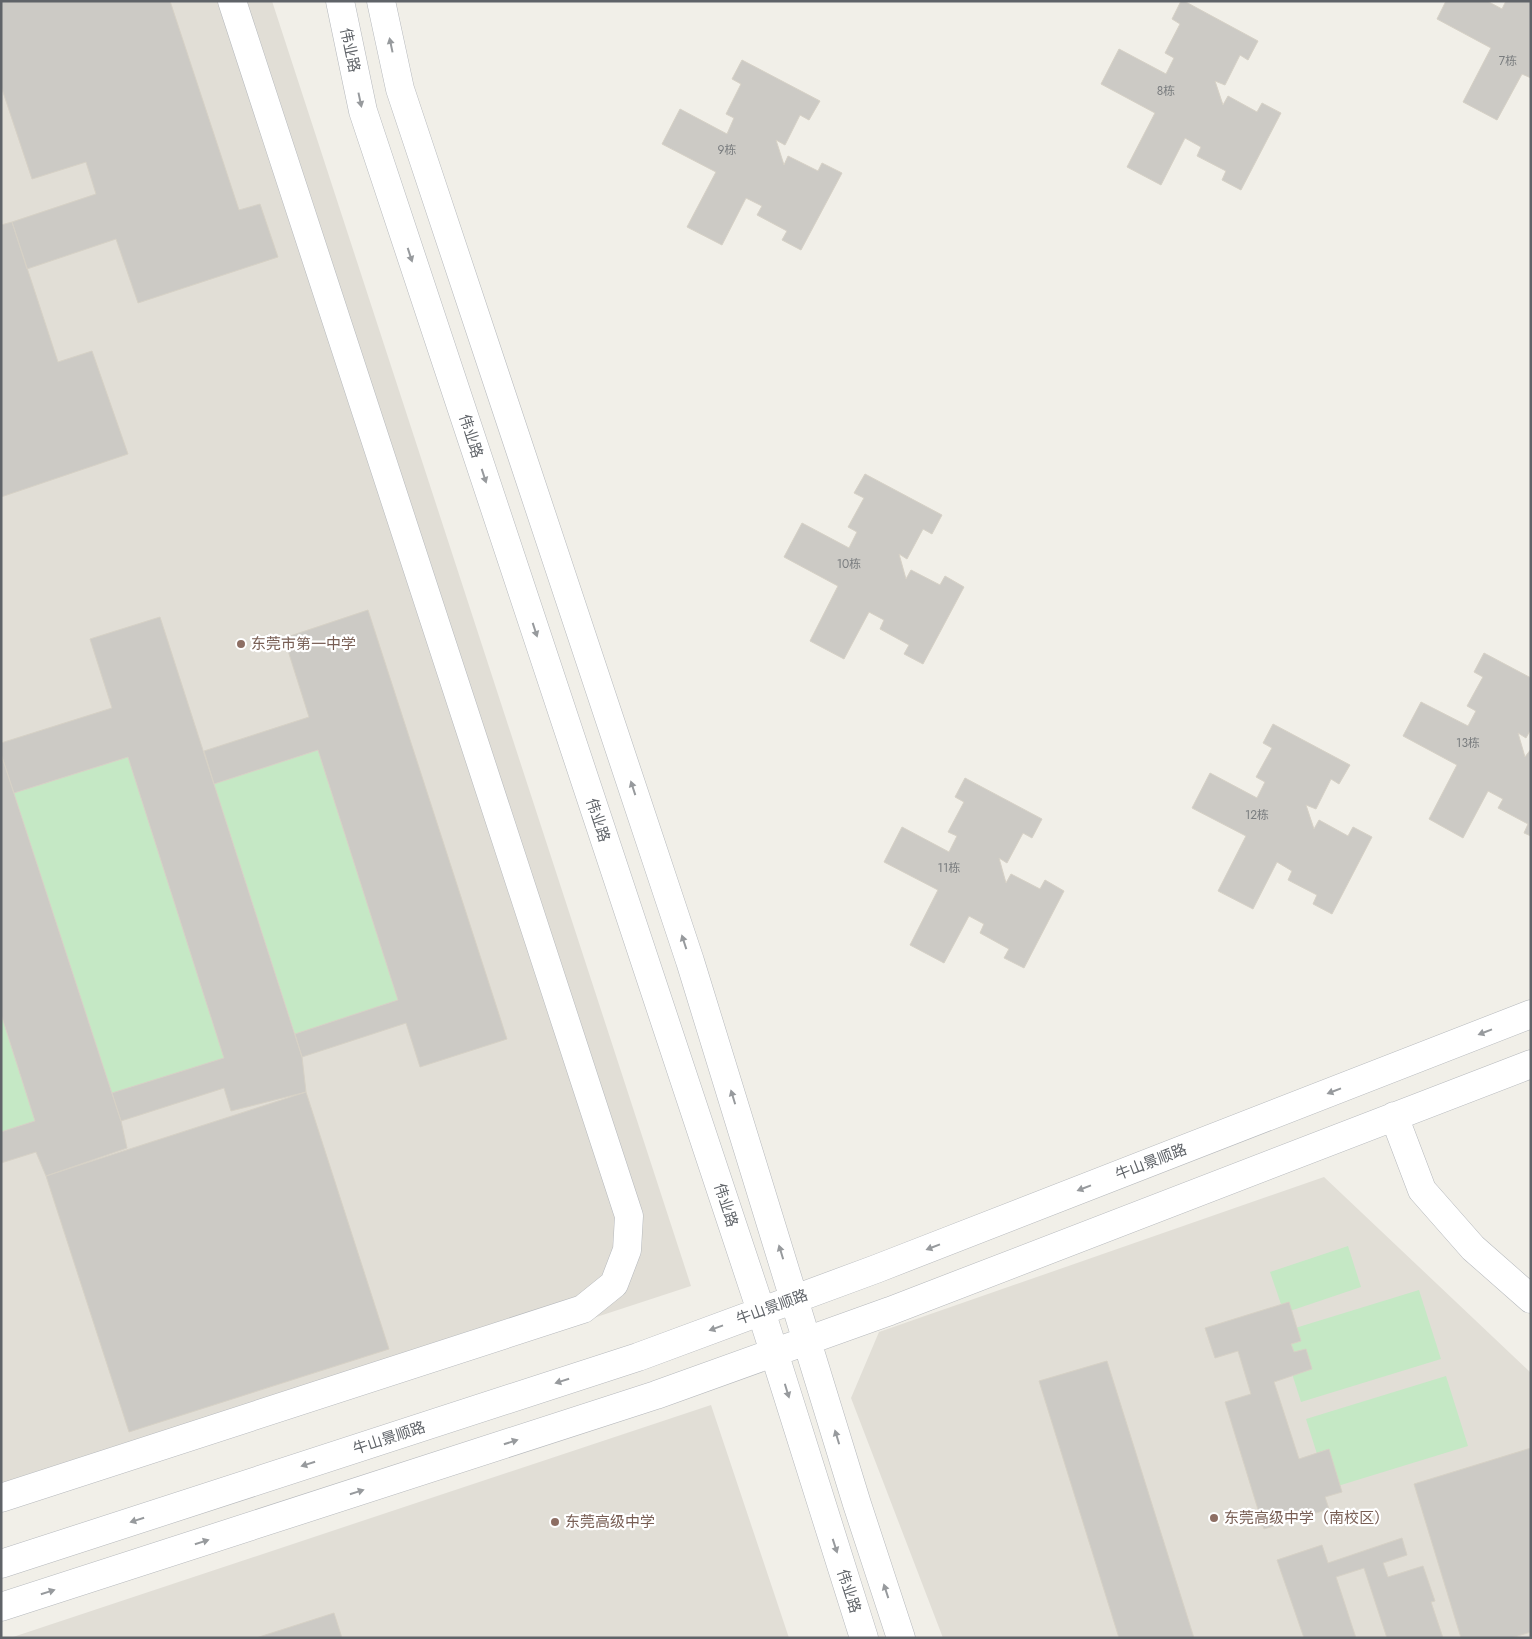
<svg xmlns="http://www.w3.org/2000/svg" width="1532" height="1639" font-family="Jost,'Noto Sans SC',sans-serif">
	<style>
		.education { fill: #e1ded6 }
		.green { fill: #c5e8c5 }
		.building { fill: #cccac5; stroke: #d6d1c6 }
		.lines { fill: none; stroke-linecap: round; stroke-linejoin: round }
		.minor-casing { stroke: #b5b8bc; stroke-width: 29 }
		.minor { stroke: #fff; stroke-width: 28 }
		.oneway { fill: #979a9d }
		.education-dot { fill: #8d6e63; stroke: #fff; stroke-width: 2 }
		.labels { text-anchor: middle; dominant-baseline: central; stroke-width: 4.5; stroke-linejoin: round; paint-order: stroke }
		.number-label { font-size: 12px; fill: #7a7d7f }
		.street-label { font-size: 15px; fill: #5f6368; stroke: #fff }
		.education-label { font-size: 15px; fill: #785e54; stroke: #fff; text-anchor: start }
	</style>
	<rect width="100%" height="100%" fill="#f1efe8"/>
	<path class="education" d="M1,1H272L691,1286L1,1512Z
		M1324,1177L1531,1373V1638H943L851,1398L879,1332Z
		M711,1405L789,1638H10Z"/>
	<path class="green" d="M318,750L398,1000L295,1034L214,784Z
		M128,757L224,1058L112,1093L14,793Z
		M1,1014L35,1121L1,1132Z
		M1348,1246L1361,1287L1284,1313L1270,1272Z
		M1419,1290L1441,1359L1301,1402L1279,1333Z
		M1446,1376L1468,1446L1328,1489L1306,1419Z"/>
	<path class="building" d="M1,1H170L239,210L260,204L278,257L138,303L116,239L27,269L12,222L96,194L86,162L32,179L1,86Z
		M1181,1H1184L1258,41L1248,60L1240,55L1225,85L1215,81L1223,105L1228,96L1257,112L1262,103L1281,113L1241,190L1222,180L1226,171L1197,156L1201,147L1185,138L1161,185L1127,167L1155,113L1101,84L1119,49L1166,74L1174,58L1165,53L1180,24L1172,19Z
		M1446,1H1487L1502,9L1506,1H1531V78L1522,74L1497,120L1463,102L1491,48L1437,19Z
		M742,60L820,101L809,120L800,115L785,145L776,140L784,165L788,156L818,171L822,163L842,173L801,250L782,240L787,231L757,215L762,206L746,198L722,245L687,227L716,172L662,144L680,109L727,134L734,118L726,114L741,84L732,79Z
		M12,222L58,362L92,351L128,454L1,497V225Z
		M865,474L942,515L932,534L923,529L907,559L899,554L906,579L911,570L940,585L945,576L964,587L923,664L904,654L909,645L880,629L884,620L869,612L844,659L810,641L838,586L784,557L802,523L849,548L857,532L848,527L864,498L854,493Z
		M368,610L507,1039L420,1067L406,1023L302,1057L295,1034L398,1000L318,750L214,784L204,751L309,717L284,638Z
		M160,617L302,1057L306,1092L231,1111L224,1088L121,1121L112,1093L224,1058L128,757L14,793L1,754V743L112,708L90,639Z
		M1484,653L1531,678V729L1526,738L1518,733L1525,757L1531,749V836L1524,833L1528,824L1498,808L1503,799L1488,791L1463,838L1429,819L1457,765L1403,736L1421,702L1468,726L1476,711L1467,706L1483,677L1474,672Z
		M1273,724L1350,765L1339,784L1331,779L1316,809L1306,805L1314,829L1319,820L1348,836L1353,827L1372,837L1332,914L1313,904L1317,895L1288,880L1292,871L1277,862L1253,909L1218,891L1246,836L1192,808L1210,773L1257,798L1265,782L1256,777L1272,748L1263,743Z
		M1,754L121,1121L127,1148L46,1176L36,1152L1,1163V1132L35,1121L1,1014Z
		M965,778L1042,819L1032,838L1023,833L1007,863L999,858L1006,883L1011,874L1040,889L1045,880L1064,891L1024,968L1004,958L1009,949L980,933L984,924L969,916L944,963L910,945L938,890L884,862L902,827L949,852L957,836L948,832L964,802L955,797Z
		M306,1092L389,1349L129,1432L46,1176Z
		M1289,1302L1301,1341L1291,1344L1294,1352L1306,1349L1312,1369L1274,1382L1299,1459L1329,1449L1342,1492L1325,1497L1329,1509L1264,1529L1225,1402L1251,1394L1238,1351L1215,1358L1205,1328Z
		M1107,1361L1194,1638H1119L1039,1381Z
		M1531,1448V1632L1511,1638H1461L1414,1484Z
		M1402,1538L1407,1555L1383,1563L1388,1577L1423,1566L1435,1601L1431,1602L1443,1638H1387L1364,1568L1336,1577L1356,1638H1304L1277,1560L1322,1545L1328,1563Z
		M334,1613L342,1638H256Z"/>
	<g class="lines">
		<g class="minor-casing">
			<path id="minor" d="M340,1L363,111L761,1311L864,1638
				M381,1L400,89L690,961L857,1504L901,1638
				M1394,1116L1422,1190L1473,1248L1531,1299
				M1,1498L583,1309L614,1284L627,1250L629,1216L232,1
				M1,1564L638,1357L876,1269L1531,1014
				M1,1607L656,1395L890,1311L1531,1064"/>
		</g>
		<use href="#minor" class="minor"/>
	</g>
	<defs><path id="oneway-solid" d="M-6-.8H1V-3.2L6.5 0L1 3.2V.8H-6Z" transform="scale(1.25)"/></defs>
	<g class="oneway">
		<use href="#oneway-solid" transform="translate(391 45) rotate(-102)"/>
		<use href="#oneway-solid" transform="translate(360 100) rotate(78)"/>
		<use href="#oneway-solid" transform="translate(410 255) rotate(72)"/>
		<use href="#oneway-solid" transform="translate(484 476) rotate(72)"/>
		<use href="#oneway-solid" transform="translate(535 630) rotate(72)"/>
		<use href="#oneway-solid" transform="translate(633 788) rotate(-108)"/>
		<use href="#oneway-solid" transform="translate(684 942) rotate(-108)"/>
		<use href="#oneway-solid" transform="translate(1485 1032) rotate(159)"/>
		<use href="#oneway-solid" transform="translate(1334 1091) rotate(159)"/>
		<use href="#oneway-solid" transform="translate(733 1097) rotate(-107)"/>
		<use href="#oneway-solid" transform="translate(1084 1188) rotate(159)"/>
		<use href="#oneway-solid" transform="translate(933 1247) rotate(159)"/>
		<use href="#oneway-solid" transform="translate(781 1252) rotate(-107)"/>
		<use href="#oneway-solid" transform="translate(716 1328) rotate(160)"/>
		<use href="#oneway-solid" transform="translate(562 1381) rotate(162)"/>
		<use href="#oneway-solid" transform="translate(787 1391) rotate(73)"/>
		<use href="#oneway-solid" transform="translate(837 1437) rotate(-107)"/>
		<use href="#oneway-solid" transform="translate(511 1442) rotate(-18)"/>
		<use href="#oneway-solid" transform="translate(308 1464) rotate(162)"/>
		<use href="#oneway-solid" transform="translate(357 1492) rotate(-18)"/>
		<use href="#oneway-solid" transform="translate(137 1520) rotate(162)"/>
		<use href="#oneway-solid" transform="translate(202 1542) rotate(-18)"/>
		<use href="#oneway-solid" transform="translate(835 1546) rotate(72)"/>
		<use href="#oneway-solid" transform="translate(886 1591) rotate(-108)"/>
		<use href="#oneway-solid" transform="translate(48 1592) rotate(-18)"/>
	</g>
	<g class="education-dot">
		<circle cx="241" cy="644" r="5"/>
		<circle cx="1214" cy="1518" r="5"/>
		<circle cx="555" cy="1522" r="5"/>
	</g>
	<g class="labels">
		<g class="number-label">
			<text x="1508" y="61">7栋</text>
			<text x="1166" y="91">8栋</text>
			<text x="727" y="150">9栋</text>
			<text x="849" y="564">10栋</text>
			<text x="1468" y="743">13栋</text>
			<text x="1257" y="815">12栋</text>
			<text x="949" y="868">11栋</text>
		</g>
		<g class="street-label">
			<text transform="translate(350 50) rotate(78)">伟业路</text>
			<text transform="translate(471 436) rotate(72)">伟业路</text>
			<text transform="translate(598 820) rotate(72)">伟业路</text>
			<text transform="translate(1151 1162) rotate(-21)">牛山景顺路</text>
			<text transform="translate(726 1205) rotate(72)">伟业路</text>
			<text transform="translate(772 1307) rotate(-20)">牛山景顺路</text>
			<text transform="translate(389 1438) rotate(-18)">牛山景顺路</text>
			<text transform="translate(849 1591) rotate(72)">伟业路</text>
		</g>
		<g class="education-label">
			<text x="251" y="644">东莞市第一中学</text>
			<text x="1224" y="1518">东莞高级中学（南校区）</text>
			<text x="565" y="1522">东莞高级中学</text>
		</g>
	</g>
	<rect width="1532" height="1639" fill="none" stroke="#5f6368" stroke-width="5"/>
</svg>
